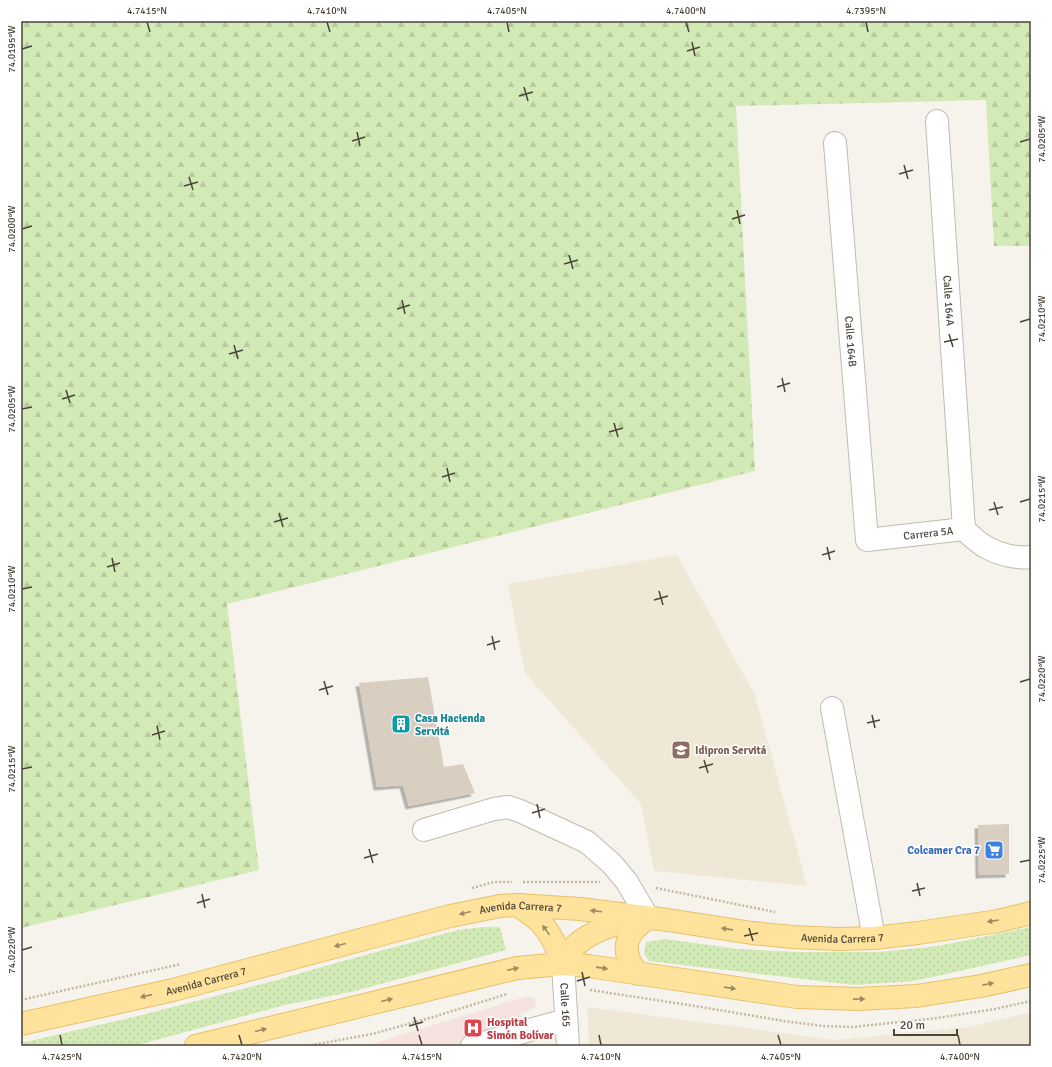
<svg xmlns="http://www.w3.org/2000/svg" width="1052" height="1067" font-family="Signika,sans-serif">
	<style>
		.education { fill: #efe8d6 }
		.medical { fill: #f6e3e0 }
		.grass { fill: url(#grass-dots) }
		.forest { fill: url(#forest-firs) }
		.building { fill: #d8cfc1; filter: url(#shadow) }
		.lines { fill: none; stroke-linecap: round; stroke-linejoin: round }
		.minor-casing { stroke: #c2bbae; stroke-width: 24 }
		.major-casing { stroke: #e6c16a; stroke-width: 24 }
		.path { stroke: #c4b79f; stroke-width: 2.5; stroke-dasharray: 2 2; stroke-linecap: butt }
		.minor { stroke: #fff; stroke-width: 22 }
		.major { stroke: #ffe39c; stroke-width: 22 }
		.oneway { fill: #9c8c66 }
		.ticks { fill: none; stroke: #4b4439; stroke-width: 1.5 }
		.labels { text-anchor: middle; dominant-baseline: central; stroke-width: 3; stroke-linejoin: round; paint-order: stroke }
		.street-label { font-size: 11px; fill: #4b4439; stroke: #fff }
		.culture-label { font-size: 11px; font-weight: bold; fill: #0d838f; stroke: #fff; text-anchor: start }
		.education-label { font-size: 11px; font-weight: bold; fill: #785e54; stroke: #fff; text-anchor: start }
		.shop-label { font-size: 11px; font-weight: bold; fill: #366cbe; stroke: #fff; text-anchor: end }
		.health-label { font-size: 11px; font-weight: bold; fill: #be3a42; stroke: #fff; text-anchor: start }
		.neatline { fill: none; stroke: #4b4439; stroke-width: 1.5 }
		.ticks-label { font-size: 10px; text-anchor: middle; fill: #4b4439 }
	</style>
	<defs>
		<pattern id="grass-dots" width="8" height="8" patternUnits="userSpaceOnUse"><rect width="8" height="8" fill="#d2eab5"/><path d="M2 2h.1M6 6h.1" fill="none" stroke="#b6ca9c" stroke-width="1.8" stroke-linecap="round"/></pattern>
		<pattern id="forest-firs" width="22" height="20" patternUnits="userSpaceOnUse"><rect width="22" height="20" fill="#d2eab5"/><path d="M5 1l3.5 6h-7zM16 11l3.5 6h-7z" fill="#b6ca9c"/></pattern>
		<filter id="shadow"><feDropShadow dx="-3.5" dy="3.5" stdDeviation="0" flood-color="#0004"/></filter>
	</defs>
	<rect width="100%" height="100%" fill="#f6f3ec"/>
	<path class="education" d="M677,555L755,695L807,886L654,871L641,804L525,673L508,584Z
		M587,1007L836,1040L970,1027L1031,1012V1046H589Z"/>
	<path class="medical" d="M527,996L534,998L536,1003L534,1008L521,1014L530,1046H359L375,1043Z"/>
	<path class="grass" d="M483,927H500L506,950L351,992L285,1005L134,1046H21V1043L138,1016L277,980L343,961L458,930Z
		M1031,927V955L914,981L855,985L649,961L644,954L646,942L665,939L738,949L797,952H880L938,946Z"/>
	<path class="forest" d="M21,21H1031V246H994L986,100L736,106L755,471L227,604L259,870L21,928Z"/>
	<path class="building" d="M428,677L444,767L463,764L475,793L409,806L403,785L377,787L359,683Z
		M1009,824V874L979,875L978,825Z"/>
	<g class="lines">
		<g class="minor-casing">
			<g id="minor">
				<path id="s1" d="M937,121L964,529"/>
				<path id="s2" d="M835,143L867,540L964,529C970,535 978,543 986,547C998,554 1016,559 1031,557"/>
				<path d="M832,708L874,938"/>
				<path d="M424,830L494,809L508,807L520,811L587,842L612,864L627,882L648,918"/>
				<path id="s3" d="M563,964L568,1046"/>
				<path d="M472,1046L566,1020"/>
			</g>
		</g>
		<g class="major-casing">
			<g id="major">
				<path d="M518,905C525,911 534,916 540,922C552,934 557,949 563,964"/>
				<path d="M563,964C565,959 568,954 571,950C587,932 613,924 636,920"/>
				<path d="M638,974C619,951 625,933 648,918"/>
				<path id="s4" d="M21,1024L173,990L450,916L500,906L518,905L580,909L668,920L752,933L793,937L838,939L874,938L918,933L998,921L1031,913"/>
				<path d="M196,1046L517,968L563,964L589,966L797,997L858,999L916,996L981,986L1031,975"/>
			</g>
		</g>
		<path class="path" d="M523,882H600
			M472,888L494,882H512
			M656,888L775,912
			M590,990L695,1006L784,1021L822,1026L853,1027L937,1018L995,1009L1031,1001
			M21,1000L181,964
			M307,1046L372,1034L433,1017L507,994"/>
		<use href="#minor" class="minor"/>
		<use href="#major" class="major"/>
	</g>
	<defs><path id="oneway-solid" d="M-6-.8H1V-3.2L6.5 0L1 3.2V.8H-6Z"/></defs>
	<g class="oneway">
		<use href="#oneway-solid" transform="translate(596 911) rotate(-173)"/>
		<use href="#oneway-solid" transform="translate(465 913) rotate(166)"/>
		<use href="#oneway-solid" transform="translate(993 921) rotate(171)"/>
		<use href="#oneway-solid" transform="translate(727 929) rotate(-172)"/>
		<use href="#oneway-solid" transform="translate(546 930) rotate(-125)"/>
		<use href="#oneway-solid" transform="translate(340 945) rotate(165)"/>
		<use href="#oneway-solid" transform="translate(602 968) rotate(8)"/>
		<use href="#oneway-solid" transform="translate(513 969) rotate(-12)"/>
		<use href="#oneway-solid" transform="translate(988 984) rotate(-12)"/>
		<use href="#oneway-solid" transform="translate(730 988) rotate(8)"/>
		<use href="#oneway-solid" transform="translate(146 996) rotate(167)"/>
		<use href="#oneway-solid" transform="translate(859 999) rotate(-1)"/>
		<use href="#oneway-solid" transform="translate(387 1000) rotate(-14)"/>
		<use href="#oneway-solid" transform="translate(261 1030) rotate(-14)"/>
	</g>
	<path class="ticks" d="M147,22L150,32M327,22L330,32M507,22L509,32M686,22L689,32M866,22L868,32M692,42L695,56M22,49L32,46M687,51L700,47M524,87L528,101M519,96L533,92M357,132L360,146M352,141L365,137M1020,142L1030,139M904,165L908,179M899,174L913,170M189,177L193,190M184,186L198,182M737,210L740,224M732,219L745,215M22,229L32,226M569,255L573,269M564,264L578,260M402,300L405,314M397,309L410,305M1020,322L1030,319M949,334L953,347M944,342L958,339M234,345L238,359M229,354L243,350M782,378L785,392M777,387L790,383M66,390L70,403M62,399L75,395M22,409L32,407M614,423L618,437M609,432L623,428M447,468L450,482M442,477L455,473M994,502L998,515M1020,502L1030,499M989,510L1003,507M279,513L283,527M274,522L288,518M827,547L830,560M822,555L835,551M112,558L115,572M107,567L120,563M22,589L32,587M659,591L663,605M654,600L668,596M492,636L495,650M487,645L500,641M324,681L328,695M1020,682L1030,679M319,690L333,686M872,715L875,728M867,723L880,720M157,726L160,740M152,735L165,731M704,760L708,773M699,768L713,764M22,769L32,767M537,804L540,818M532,813L545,809M369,849L373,863M364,858L378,854M1020,862L1030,860M917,883L920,896M912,891L925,888M202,894L205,908M197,903L210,899M749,928L753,941M744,936L758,933M22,950L32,947M582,972L585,986M577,981L590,977M414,1017L418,1031M409,1026L423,1022M60,1035L62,1045M239,1035L242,1045M419,1035L422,1045M599,1035L601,1045M778,1035L781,1045M958,1035L960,1045"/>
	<defs>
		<g id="building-square" transform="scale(1)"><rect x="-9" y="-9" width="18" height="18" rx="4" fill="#0f9aa8" stroke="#fff"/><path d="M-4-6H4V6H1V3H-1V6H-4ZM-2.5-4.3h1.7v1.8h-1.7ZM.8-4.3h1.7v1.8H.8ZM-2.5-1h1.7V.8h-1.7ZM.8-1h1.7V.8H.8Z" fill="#fff"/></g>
		<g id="school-square" transform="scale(1)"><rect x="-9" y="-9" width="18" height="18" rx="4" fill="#8d6e63" stroke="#fff"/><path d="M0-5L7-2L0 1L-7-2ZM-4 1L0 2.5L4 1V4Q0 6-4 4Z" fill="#fff"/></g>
		<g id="supermarket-square" transform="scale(1)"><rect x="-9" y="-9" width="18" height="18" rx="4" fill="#3f7fe0" stroke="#fff"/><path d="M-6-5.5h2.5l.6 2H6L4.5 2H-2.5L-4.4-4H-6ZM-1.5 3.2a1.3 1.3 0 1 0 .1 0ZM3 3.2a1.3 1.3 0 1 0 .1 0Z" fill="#fff"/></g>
		<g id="hospital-square" transform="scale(1)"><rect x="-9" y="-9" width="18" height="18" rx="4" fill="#e0444e" stroke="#fff"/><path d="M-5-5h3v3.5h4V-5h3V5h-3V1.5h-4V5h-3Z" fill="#fff"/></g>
	</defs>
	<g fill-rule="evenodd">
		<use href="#building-square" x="401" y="724"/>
		<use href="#school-square" x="681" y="750"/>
		<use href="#supermarket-square" x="994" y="850"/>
		<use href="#hospital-square" x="473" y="1028"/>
	</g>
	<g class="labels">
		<g class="street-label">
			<text stroke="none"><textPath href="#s1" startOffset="180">Calle 164A</textPath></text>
			<text stroke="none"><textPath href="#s2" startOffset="199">Calle 164B</textPath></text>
			<text stroke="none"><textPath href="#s2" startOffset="460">Carrera 5A</textPath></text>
			<text stroke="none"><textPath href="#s4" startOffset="514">Avenida Carrera 7</textPath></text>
			<text stroke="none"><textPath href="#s4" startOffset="838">Avenida Carrera 7</textPath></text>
			<text stroke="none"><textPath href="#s4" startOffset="190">Avenida Carrera 7</textPath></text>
			<text stroke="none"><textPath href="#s3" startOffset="41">Calle 165</textPath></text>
		</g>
		<g class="culture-label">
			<text x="415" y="718">Casa Hacienda<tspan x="415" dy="13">Servitá</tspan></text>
		</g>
		<g class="education-label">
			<text x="695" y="750">Idipron Servitá</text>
		</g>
		<g class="shop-label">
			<text x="980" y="850">Colcamer Cra 7</text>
		</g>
		<g class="health-label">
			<text x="487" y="1022">Hospital<tspan x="487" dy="13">Simón Bolívar</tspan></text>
		</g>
	</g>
	<rect width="1052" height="1067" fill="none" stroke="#ffffff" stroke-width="44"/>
	<path d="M894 1029v6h63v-6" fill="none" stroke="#4b4439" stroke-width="2"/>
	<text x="900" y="1029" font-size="12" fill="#4b4439" stroke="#ffffff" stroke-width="3" paint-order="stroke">20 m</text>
	<rect x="22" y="22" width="1008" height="1023" class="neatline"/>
	<g class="ticks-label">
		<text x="147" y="14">4.7415°N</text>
		<text x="327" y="14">4.7410°N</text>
		<text x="507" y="14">4.7405°N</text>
		<text x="686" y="14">4.7400°N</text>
		<text x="866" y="14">4.7395°N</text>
		<text transform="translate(11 49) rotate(-90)" y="4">74.0195°W</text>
		<text transform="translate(1041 139) rotate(-90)" y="4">74.0205°W</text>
		<text transform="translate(11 229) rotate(-90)" y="4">74.0200°W</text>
		<text transform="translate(1041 319) rotate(-90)" y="4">74.0210°W</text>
		<text transform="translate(11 409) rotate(-90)" y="4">74.0205°W</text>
		<text transform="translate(1041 499) rotate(-90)" y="4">74.0215°W</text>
		<text transform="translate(11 589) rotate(-90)" y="4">74.0210°W</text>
		<text transform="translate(1041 679) rotate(-90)" y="4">74.0220°W</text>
		<text transform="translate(11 769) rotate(-90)" y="4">74.0215°W</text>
		<text transform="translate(1041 860) rotate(-90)" y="4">74.0225°W</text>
		<text transform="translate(11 950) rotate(-90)" y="4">74.0220°W</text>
		<text x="62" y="1060">4.7425°N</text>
		<text x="242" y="1060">4.7420°N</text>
		<text x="422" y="1060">4.7415°N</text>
		<text x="601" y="1060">4.7410°N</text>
		<text x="781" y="1060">4.7405°N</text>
		<text x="960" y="1060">4.7400°N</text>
	</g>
</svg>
